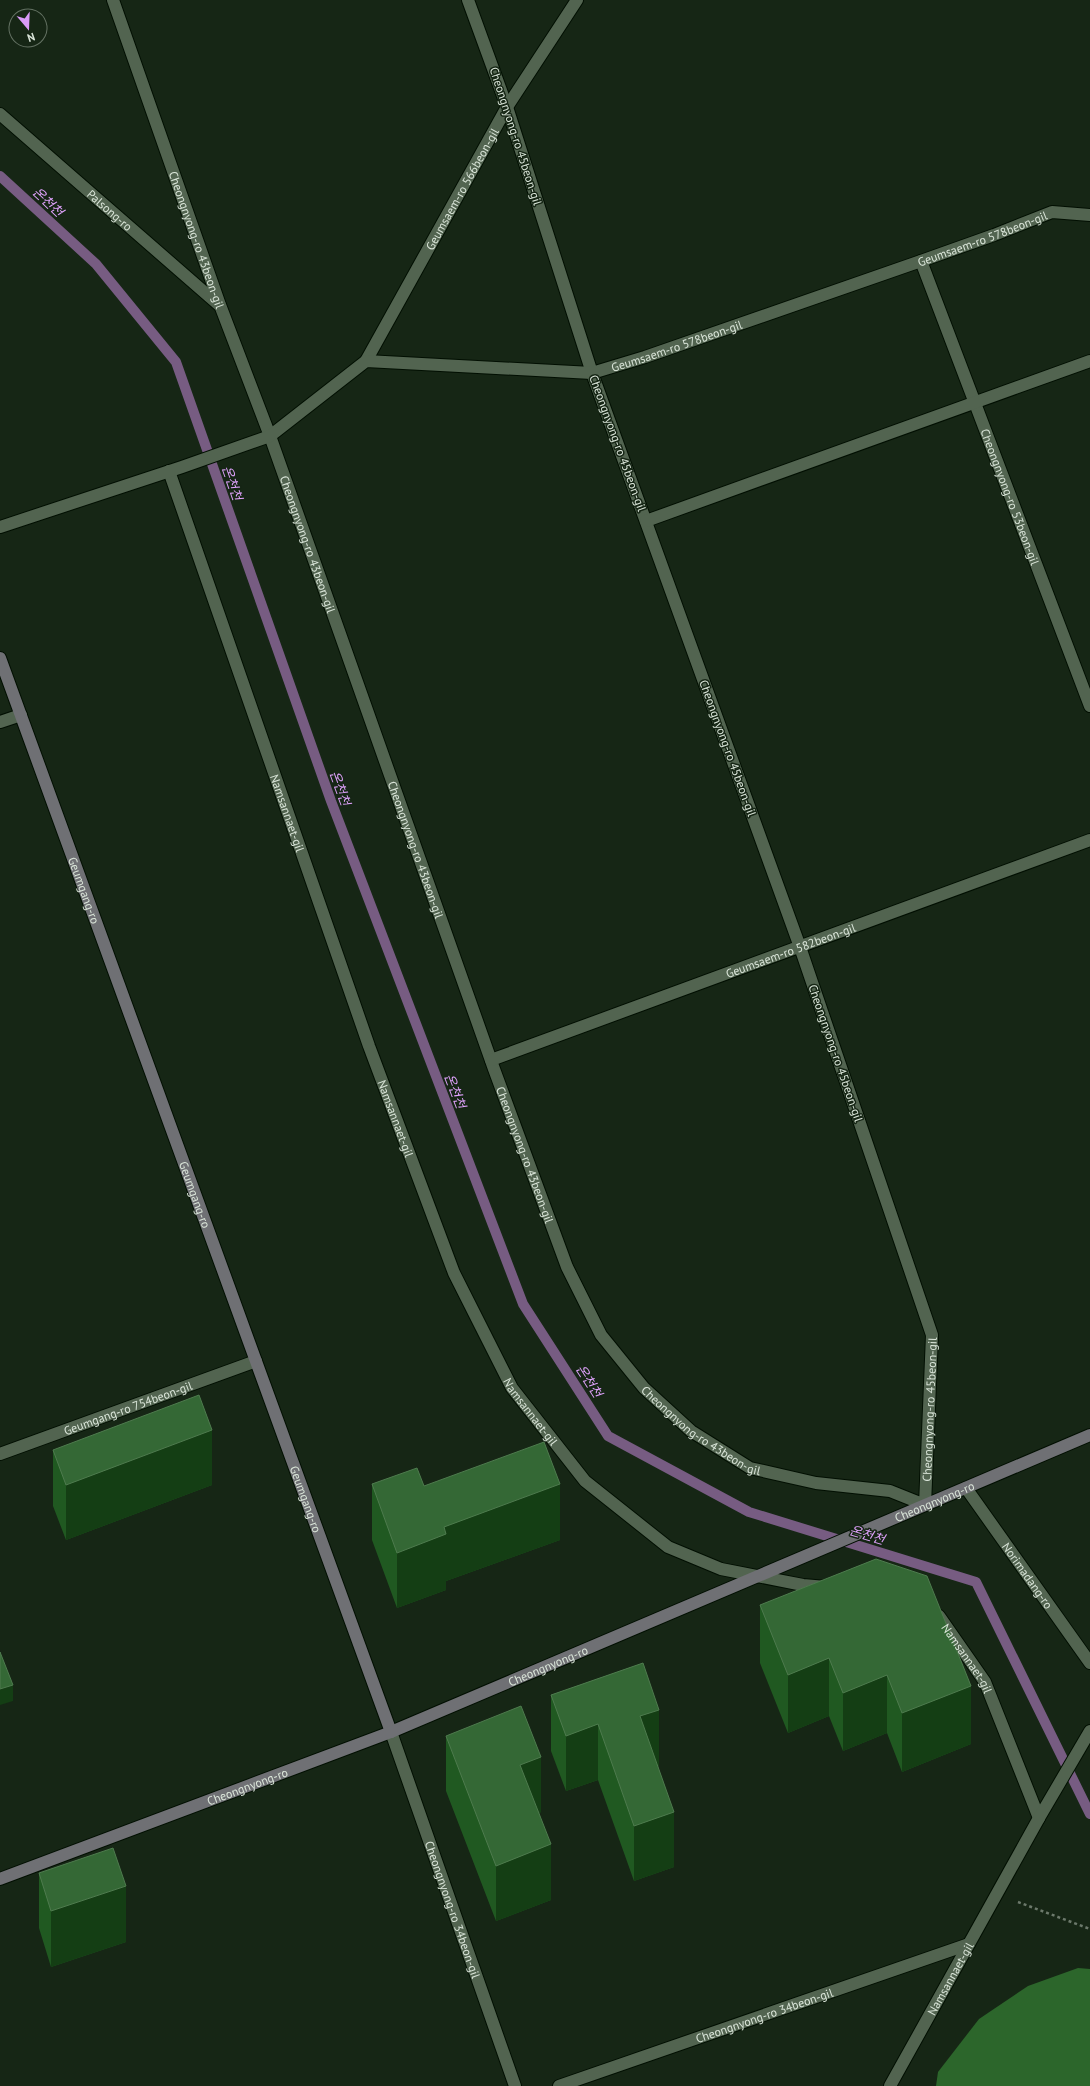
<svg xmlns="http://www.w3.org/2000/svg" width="1090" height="2086" font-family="'PT Sans','Noto Sans KR',sans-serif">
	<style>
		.forest { fill: #2c662b }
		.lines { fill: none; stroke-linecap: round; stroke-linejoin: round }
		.stream { stroke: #775c82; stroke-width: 10 }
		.street-casing { stroke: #020f02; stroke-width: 14 }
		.secondary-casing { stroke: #020f02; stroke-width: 14 }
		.path { stroke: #6c796b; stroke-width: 2.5; stroke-dasharray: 3 3; stroke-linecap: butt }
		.street { stroke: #526450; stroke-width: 12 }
		.secondary { stroke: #6f7074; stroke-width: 12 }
		.wall { fill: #205921 }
		.shaded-wall { fill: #143e14 }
		.building { fill: #346835; stroke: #4e7b4e }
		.labels { text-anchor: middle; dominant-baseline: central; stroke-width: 3; stroke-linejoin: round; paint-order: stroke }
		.street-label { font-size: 12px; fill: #dae5d9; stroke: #162615 }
		.water-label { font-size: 13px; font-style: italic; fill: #e1a3fe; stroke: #162615 }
	</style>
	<rect width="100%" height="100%" fill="#162615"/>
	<path class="forest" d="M1078,1968L1090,1969V2086H936L938,2072L979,2019L1028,1986Z"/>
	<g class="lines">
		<path class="stream" d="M0,176L96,264L176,362L331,801L523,1304L608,1436L749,1512L976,1582L1090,1814"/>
		<g class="street-casing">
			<g id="street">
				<path id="s1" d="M113,0L220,305L270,436L494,1069L567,1267L601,1335L644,1388L691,1431L750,1468L816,1483L890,1491L925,1505L932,1335L800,947L592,373L507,107L468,0"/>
				<path id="s2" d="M0,114L219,305"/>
				<path id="s3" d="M921,261L1090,706"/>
				<path id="s4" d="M366,361L507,107L577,0"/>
				<path id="s5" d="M169,471L369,1046L454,1273L512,1388L585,1481L668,1547L721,1569L803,1585L826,1587"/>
				<path d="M646,521L1090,361"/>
				<path id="s6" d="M0,527L182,467L270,436L366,361L592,373L645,357L921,261L994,235L1052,212L1090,215"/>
				<path d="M0,722L21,715"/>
				<path id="s7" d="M491,1060L1090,840"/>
				<path id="s8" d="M0,1454L256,1361"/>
				<path id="s9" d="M966,1488L1090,1663"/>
				<path id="s10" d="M939,1616L985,1682L1039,1818"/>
				<path id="s11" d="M391,1732L515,2086"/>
				<path id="s12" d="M559,2086L969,1944"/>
				<path id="s13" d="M890,2086L1039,1818L1090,1731"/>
			</g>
		</g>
		<g class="secondary-casing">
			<g id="secondary">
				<path id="s14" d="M0,658L391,1732"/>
				<path id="s15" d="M0,1879L391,1732L1090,1435"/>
			</g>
		</g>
		<path class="path" d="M1018,1902L1090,1929"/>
		<use href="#street" class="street"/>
		<use href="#secondary" class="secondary"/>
	</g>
	<path class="wall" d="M53,1450L212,1485L66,1540L53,1506Z
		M372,1484L424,1486L560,1540L446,1581V1590L397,1608L372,1540Z
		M876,1559L971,1744L902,1772L887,1733L843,1751L829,1716L788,1733L760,1663V1605Z
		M643,1663L659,1765L658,1766L674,1867L634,1881L598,1780L566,1791L551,1751V1695Z
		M446,1736L541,1812L539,1813L551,1900L496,1921L446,1791Z
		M39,1873L126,1942L51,1967L39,1928Z"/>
	<path class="shaded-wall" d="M212,1430V1485L66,1540V1485Z
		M560,1484V1540L446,1581V1590L397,1608V1553L444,1527Z
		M829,1658V1716L788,1733V1675Z
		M887,1675V1733L843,1751V1693Z
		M13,1685V1701L0,1705V1689Z
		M971,1686V1744L902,1772V1713Z
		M659,1710V1765L640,1772V1716Z
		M598,1724V1780L566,1791V1736Z
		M541,1757V1812L520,1820V1765Z
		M674,1812V1867L634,1881V1826Z
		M551,1844V1900L496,1921V1866Z
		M126,1886V1942L51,1967V1911Z"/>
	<path class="building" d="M199,1395L212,1430L66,1485L53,1450Z
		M544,1442L560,1484L444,1527L446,1534L397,1553L372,1484L417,1468L424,1486Z
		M876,1559L927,1576L971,1686L902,1713L887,1675L843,1693L829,1658L788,1675L760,1605Z
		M0,1652L13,1685L0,1689Z
		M643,1663L659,1710L640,1716L674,1812L634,1826L598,1724L566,1736L551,1695Z
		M521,1706L541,1757L520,1765L551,1844L496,1866L446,1736Z
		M113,1848L126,1886L51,1911L39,1873Z"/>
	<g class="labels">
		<g class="street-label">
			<text transform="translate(516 136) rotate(72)">Cheongnyong-ro 45beon-gil</text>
			<text stroke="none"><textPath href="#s4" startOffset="197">Geumsaem-ro 566beon-gil</textPath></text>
			<text stroke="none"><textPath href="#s2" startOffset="146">Palsong-ro</textPath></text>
			<text stroke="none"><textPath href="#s6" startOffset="1046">Geumsaem-ro 578beon-gil</textPath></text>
			<text stroke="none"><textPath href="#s1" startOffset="254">Cheongnyong-ro 43beon-gil</textPath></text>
			<text stroke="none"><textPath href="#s6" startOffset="722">Geumsaem-ro 578beon-gil</textPath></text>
			<text transform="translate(618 443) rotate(70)">Cheongnyong-ro 45beon-gil</text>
			<text stroke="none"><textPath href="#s3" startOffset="252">Cheongnyong-ro 53beon-gil</textPath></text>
			<text stroke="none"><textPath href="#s1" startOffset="578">Cheongnyong-ro 43beon-gil</textPath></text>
			<text transform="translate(728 748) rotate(70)">Cheongnyong-ro 45beon-gil</text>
			<text stroke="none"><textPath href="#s5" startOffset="362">Namsannaet-gil</textPath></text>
			<text stroke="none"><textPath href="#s1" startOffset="902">Cheongnyong-ro 43beon-gil</textPath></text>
			<text stroke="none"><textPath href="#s14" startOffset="247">Geumgang-ro</textPath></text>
			<text stroke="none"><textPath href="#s7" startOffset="319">Geumsaem-ro 582beon-gil</textPath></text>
			<text transform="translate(836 1053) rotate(71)">Cheongnyong-ro 45beon-gil</text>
			<text stroke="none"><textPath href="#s5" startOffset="686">Namsannaet-gil</textPath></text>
			<text stroke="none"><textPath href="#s1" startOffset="1226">Cheongnyong-ro 43beon-gil</textPath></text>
			<text stroke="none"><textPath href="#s14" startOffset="571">Geumgang-ro</textPath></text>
			<text stroke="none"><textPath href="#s8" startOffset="136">Geumgang-ro 754beon-gil</textPath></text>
			<text stroke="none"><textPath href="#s1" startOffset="1899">Cheongnyong-ro 45beon-gil</textPath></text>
			<text stroke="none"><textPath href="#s5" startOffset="1010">Namsannaet-gil</textPath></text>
			<text stroke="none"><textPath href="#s1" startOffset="1562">Cheongnyong-ro 43beon-gil</textPath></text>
			<text stroke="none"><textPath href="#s14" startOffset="895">Geumgang-ro</textPath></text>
			<text stroke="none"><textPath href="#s15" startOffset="1008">Cheongnyong-ro</textPath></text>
			<text stroke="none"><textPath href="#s9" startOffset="107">Norimadang-ro</textPath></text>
			<text stroke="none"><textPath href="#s10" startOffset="51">Namsannaet-gil</textPath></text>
			<text stroke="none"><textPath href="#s15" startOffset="588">Cheongnyong-ro</textPath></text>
			<text stroke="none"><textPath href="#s15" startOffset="264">Cheongnyong-ro</textPath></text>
			<text stroke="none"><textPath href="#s11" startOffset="188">Cheongnyong-ro 34beon-gil</textPath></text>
			<text stroke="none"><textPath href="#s13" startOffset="123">Namsannaet-gil</textPath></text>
			<text stroke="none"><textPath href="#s12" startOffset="217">Cheongnyong-ro 34beon-gil</textPath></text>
		</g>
		<g class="water-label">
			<text transform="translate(48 202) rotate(43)">온천천</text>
			<text transform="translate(232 483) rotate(71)">온천천</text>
			<text transform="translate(340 788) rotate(70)">온천천</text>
			<text transform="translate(455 1091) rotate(69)">온천천</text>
			<text transform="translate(589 1381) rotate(57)">온천천</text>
			<text transform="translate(867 1535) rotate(17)">온천천</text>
		</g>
	</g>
	<g transform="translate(28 28) rotate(161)"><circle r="19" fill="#162615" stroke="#647263"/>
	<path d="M0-3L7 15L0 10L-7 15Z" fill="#d99af7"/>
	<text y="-6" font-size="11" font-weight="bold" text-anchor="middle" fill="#dae5d9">N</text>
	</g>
</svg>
